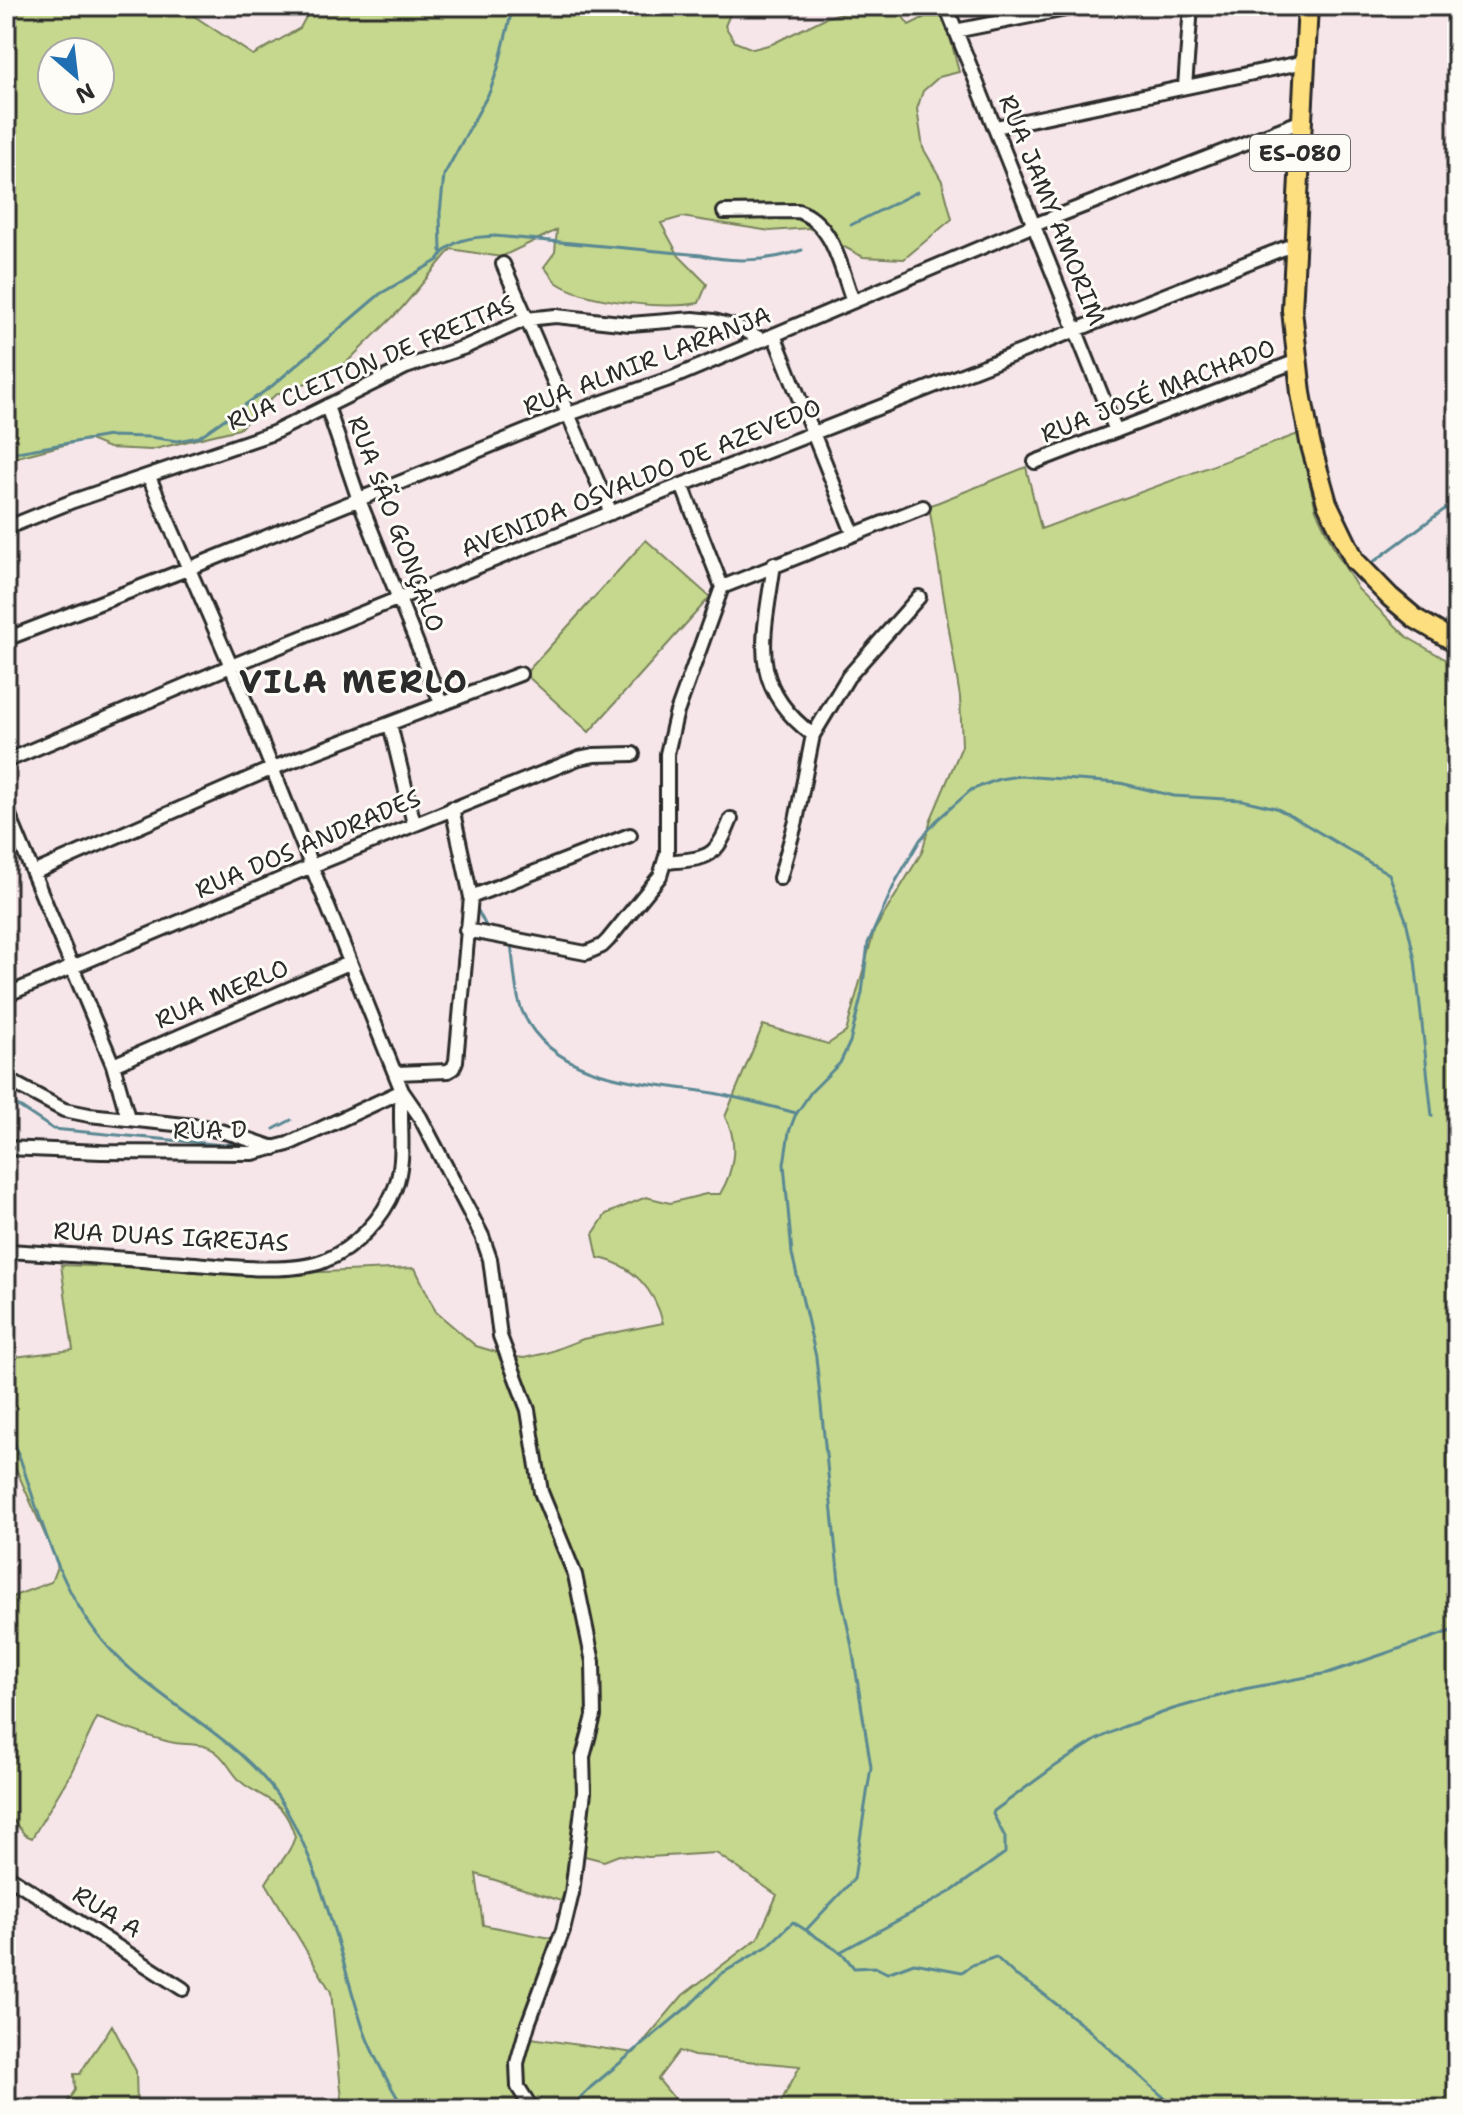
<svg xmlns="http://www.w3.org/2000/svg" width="1463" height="2115" font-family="'Shantell Sans',sans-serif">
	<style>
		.green { fill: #c5d88d; stroke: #78825c; stroke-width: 2; fill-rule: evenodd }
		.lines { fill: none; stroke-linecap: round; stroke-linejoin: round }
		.stream { stroke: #5a8893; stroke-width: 3 }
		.minor-casing { stroke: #2b2b2b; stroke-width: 18 }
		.primary-casing { stroke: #2b2b2b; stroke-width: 24 }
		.minor { stroke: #fdfcf7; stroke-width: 12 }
		.primary { stroke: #fedf80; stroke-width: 18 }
		.labels { text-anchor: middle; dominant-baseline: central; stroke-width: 6; stroke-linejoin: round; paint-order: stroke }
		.shield { fill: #fdfcf7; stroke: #6a6a68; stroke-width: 2 }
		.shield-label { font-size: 22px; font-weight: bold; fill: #2b2b2b }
		.street-label { font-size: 24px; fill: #2b2b2b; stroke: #fdfcf7 }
		.district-label { font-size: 32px; font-weight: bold; letter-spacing: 2px; fill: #2b2b2b; stroke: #fdfcf7 }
	</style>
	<rect width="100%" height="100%" fill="#f7e6e9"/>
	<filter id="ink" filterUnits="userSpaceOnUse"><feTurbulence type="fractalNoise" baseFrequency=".0125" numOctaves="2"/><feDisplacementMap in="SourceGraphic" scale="16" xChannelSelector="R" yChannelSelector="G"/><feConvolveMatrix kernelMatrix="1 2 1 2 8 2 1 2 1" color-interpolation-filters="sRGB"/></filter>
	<g filter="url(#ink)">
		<path class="green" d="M6,6H179L253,55L300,28L312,6H736L733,7L725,26L735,42L753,49L772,44L825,18L864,6H890L898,10L909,25L925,17H945L959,72L939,77L923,91L917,109L923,148L942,181L952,219L904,259L863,257L809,228L770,231L682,217L661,223L679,256L707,284L699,303C667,310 583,302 556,282C552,278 548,271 544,267L555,252L557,230L501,257L451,249L401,309L346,363L314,380L275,395L239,429L151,450L109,448L87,439L6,460ZM52,52H100V100H52Z
			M1298,434L1316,510L1337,554L1358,589L1407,637L1457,666V2109H777L800,2066L694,2056L679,2051L658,2079L683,2109H343L331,1992L266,1883C276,1866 289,1856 295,1837C284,1801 273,1804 245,1785C233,1777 228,1761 217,1753C204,1742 189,1745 175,1743C149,1738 122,1726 97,1718L71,1773L32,1838L25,1835L6,1812V1599L51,1582L58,1564L16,1469L6,1453V1358L73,1350L61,1265L298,1273L415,1268L436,1312L476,1346L509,1356L524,1358L547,1353L583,1339L663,1323C655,1290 632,1264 598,1258L593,1234L606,1214L646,1197L670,1203L706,1194H720C734,1171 739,1141 725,1117L763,1025L828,1044L846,1032L874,931L922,852L931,819L962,746L960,697L929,506L1026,467L1041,529ZM716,1853L777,1895L758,1938L683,1995L634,2053L524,2037L556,1939L483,1925L476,1874L561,1901L577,1854L604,1861L619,1855L649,1857Z
			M646,540L710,597L589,732L525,674Z
			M112,2025L136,2071L137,2109H63L75,2090L74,2074H80C89,2057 102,2042 112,2025Z"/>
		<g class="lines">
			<path class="stream" d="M851,225L917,192
				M441,251L440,213L444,175L490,91L498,68L513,6
				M6,454L109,436L150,437L177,441L199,437L272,386L380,294L438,260C449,239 472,237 495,236L701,255C733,263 771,261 802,250
				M1372,563L1457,500
				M475,905L488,930
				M511,944C514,963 515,999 524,1015C557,1083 650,1082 713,1093C741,1098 769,1106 796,1113
				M6,1098L53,1129L224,1145L238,1142
				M274,1129L291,1120
				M6,1419C36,1496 52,1586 110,1649C163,1707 243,1737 284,1806C324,1874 339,1954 363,2028C373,2057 389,2083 404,2109
				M806,1930L854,1879L871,1767L852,1647L840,1591L816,1357L792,1254L784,1164L789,1132L795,1116L811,1092L840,1063L850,1042L862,993L868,943L896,881L920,840L937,820L971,790L999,779L1020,776L1120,783L1174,796L1242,800L1276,808L1295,818L1389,874L1406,920L1415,960L1432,1116
				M840,1952L952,1891L1005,1853V1837L993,1814L994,1811L1054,1767L1096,1740L1123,1727L1173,1709L1244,1689L1328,1673L1457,1629
				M577,2109L580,2098L591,2087L691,2004L721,1974L768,1946L793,1922L843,1954L854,1968L875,1967L887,1973L914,1963L962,1972L972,1965L996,1957L1015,1975L1036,1988L1090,2031L1161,2095L1184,2109"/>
			<g class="minor-casing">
				<path id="minor" d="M946,6L1116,431
					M955,31L1081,6
					M1185,87L1191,6
					M996,127L1305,62
					M724,212L798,211C834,223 841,270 853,301
					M503,264L611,513
					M774,335L853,533
					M327,406L359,500L441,703
					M1035,462L1297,361
					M149,477L231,666L402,1091L420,1117L482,1236L490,1259L500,1336L528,1410L541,1492L575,1575L593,1662L594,1716L583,1757L584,1792L572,1893L563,1930L528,2024L517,2063L518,2087L532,2109
					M6,528L73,501L273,433L406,367L465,347L526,319L556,316L630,324L693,319L714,321L742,329L763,340
					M774,564C764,637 746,685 813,735
					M722,587L923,507
					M6,639L190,568L566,415L672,378L1034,225L1302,121
					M390,724L414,824
					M6,761L231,666L605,515L1295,244
					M6,808L113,1065L128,1118
					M666,862C708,858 715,860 731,819
					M33,873L273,768L520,674
					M780,878L796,821L813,735L848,677L919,597
					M471,897L630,835
					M466,930L586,953L602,946L608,940L660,876L667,853V754L676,715L722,587L682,485
					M6,995L312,866L579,758L594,755L633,754
					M113,1065L349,963
					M396,1073L448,1071L453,1068L456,1061L471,897L452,808
					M6,1079L64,1110L89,1115L204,1127L236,1135L274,1148
					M6,1148L101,1152L253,1153L288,1144L402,1091
					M6,1251C65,1254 124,1259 183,1263C222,1266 288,1275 324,1261C355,1248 383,1219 395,1188C407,1156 398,1124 402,1091
					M6,1875L183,1989"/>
			</g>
			<g class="primary-casing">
				<path id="primary" d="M1308,6L1292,310L1301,393L1310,442L1327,503L1355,561L1390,597L1416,619L1457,643"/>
			</g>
			<use href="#minor" class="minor"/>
			<use href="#primary" class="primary"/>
		</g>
	</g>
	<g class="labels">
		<rect class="shield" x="1250" y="135" width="100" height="36" rx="6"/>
		<g class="shield-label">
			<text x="1300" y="153">ES-080</text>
		</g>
		<g class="street-label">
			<text transform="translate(1052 210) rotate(68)">RUA JAMY AMORIM</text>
			<text transform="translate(647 361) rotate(-21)">RUA ALMIR LARANJA</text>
			<text transform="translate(371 363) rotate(-23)">RUA CLEITON DE FREITAS</text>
			<text transform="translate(1158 391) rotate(-21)">RUA JOSÉ MACHADO</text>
			<text transform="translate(641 478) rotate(-22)">AVENIDA OSVALDO DE AZEVEDO</text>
			<text transform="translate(396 524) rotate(69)">RUA SÃO GONÇALO</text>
			<text transform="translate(308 844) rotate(-23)">RUA DOS ANDRADES</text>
			<text transform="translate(222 994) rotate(-23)">RUA MERLO</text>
			<text transform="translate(210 1130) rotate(-1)">RUA D</text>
			<text transform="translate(171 1237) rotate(3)">RUA DUAS IGREJAS</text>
			<text transform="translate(107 1912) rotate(32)">RUA A</text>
		</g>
		<g class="district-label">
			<text x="354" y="681">VILA MERLO</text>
		</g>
	</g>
	<rect width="1463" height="2115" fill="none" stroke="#fdfcf7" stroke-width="32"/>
	<rect x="16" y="16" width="1431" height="2083" fill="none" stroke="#2b2b2b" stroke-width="3" filter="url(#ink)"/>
	<g transform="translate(76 76) rotate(152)"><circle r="38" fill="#fdfcf7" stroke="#a9a8a5" stroke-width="2"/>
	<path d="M0-6L14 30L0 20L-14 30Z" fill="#1f6fb2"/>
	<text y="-12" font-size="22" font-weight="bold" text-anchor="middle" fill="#2b2b2b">N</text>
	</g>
</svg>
